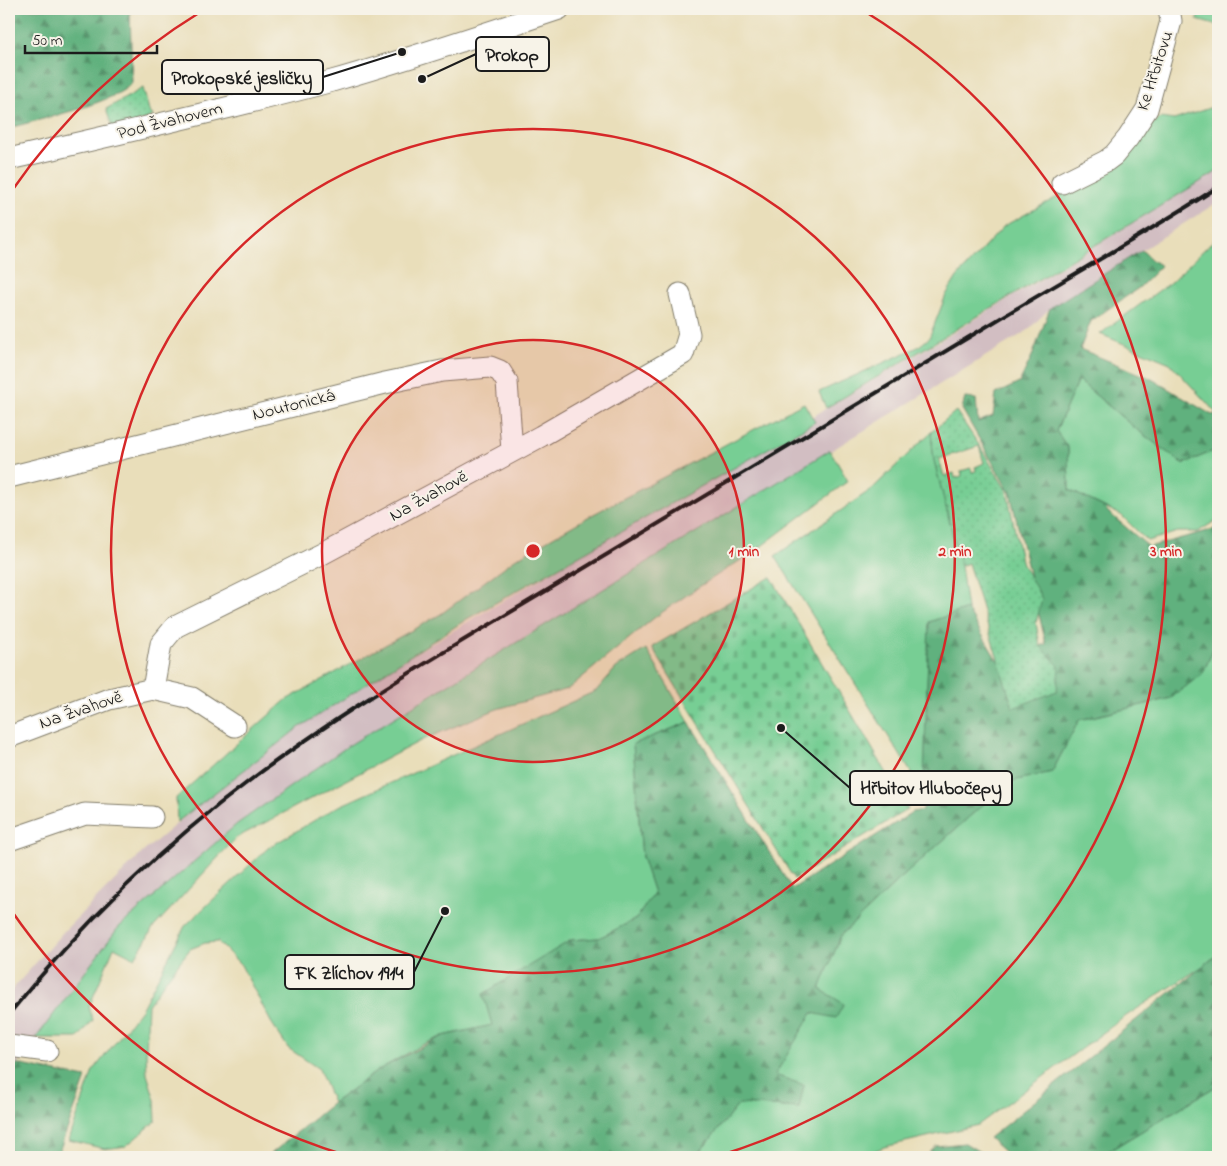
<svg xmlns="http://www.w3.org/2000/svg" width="1227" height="1166" font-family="'Indie Flower',sans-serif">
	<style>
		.railway { fill: #d2bec2 }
		.grass { fill: #77ce94; stroke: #4a7558 }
		.forest { fill: url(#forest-firs); stroke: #3e664d }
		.cemetery { fill: url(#cemetery-stones); stroke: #4a7558 }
		.garden { fill: url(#garden-dots); stroke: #4a7558; fill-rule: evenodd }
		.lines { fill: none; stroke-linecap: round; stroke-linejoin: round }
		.minor-casing { stroke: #827d6b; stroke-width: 23 }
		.minor { stroke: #fff; stroke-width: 21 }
		.rail { stroke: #1c1c1c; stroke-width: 4 }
		.ring { fill: none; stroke: #d62828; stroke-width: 2.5 }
		.labels { text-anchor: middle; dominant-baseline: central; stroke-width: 4; stroke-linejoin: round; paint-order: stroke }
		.street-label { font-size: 18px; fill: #1c1c1c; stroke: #f7f3e8 }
		.centre { fill: #d62828; stroke: #f7f3e8; stroke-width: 2.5 }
		.ring-label { font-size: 15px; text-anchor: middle; font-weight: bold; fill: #d62828; stroke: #f7f3e8; stroke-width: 4; stroke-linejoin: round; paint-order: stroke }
		.leader { fill: none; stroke: #1c1c1c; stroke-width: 2 }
		.callout-dot { fill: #1c1c1c; stroke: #f7f3e8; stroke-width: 2 }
		.callout { fill: #f7f3e8; stroke: #1c1c1c; stroke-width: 2 }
		.callout-label { font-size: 19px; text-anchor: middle; font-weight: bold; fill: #1c1c1c }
	</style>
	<defs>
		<pattern id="forest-firs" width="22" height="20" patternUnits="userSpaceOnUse" patternTransform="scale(1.25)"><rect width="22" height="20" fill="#61b17e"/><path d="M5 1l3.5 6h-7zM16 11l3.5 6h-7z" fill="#4f8f66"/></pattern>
		<pattern id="cemetery-stones" width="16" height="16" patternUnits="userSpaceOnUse" patternTransform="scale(1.25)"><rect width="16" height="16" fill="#77ce94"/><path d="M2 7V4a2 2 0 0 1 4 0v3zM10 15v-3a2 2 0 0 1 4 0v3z" fill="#66b07f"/></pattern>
		<pattern id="garden-dots" width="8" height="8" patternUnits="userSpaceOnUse" patternTransform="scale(1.25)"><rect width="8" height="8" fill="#77ce94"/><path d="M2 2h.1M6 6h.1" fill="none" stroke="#66b07f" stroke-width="1.8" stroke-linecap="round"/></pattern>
	</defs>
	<rect width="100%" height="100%" fill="#f7f3e8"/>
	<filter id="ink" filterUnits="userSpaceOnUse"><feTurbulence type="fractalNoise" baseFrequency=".02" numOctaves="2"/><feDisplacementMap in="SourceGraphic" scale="10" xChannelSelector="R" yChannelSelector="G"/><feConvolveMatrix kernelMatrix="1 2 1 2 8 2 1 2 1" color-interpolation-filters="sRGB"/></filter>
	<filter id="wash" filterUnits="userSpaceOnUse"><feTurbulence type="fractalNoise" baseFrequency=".0096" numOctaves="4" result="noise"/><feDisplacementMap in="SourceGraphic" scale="20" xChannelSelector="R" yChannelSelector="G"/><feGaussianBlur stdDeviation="1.12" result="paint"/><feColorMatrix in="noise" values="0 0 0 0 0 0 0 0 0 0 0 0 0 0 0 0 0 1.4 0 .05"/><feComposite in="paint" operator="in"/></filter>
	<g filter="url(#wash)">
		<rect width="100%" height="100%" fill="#e9deba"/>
		<path class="railway" d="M1218,171V202L1050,308L1027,331L348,746L237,824L118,928L9,1075V993L64,931L143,852L194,809L304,723L342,697L956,331Z"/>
		<path class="grass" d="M1200,9H1218V26L1197,20Z
			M1218,105V171L826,408L819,392L918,347L929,338L946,295L957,277L1004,226L1081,184L1127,156L1150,126L1160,118L1174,120Z
			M1218,236V414H1217L1170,363L1100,334L1172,281Z
			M1078,380L1136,429L1183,464L1218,449V519L1198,532H1178L1147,541L1121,515L1069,490L1068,448L1056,431Z
			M804,403L815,422L467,619L297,729L177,822L176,798L286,700L441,614L515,559L588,517Z
			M931,432L934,460L961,566L967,609L929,622L924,793L775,556L872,489Z
			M830,450L848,481L755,551L694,590L654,618L568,689L497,709L422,740L236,838L153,928L135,958L114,947L89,1007L93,1020L78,1038H36L118,928L237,824L348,746Z
			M1218,638V954L1203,966L1123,1018L978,1125L884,1147L860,1157H606L699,1153L739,1104L799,1108L774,1075L812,1013L843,1005L820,989L841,935L900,879L1008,782L1052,772L1079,720L1171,698L1203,673Z
			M646,649L689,722L633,744L642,857L654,893L636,919L599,938L571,940L493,1025L443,1036L422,1045L380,1069L333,1103L319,1069L288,1048L271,1022L241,965L218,942L205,943L190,949L168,977L148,1005L146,1053L147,1074L155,1100L156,1121L126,1146L105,1149L69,1140L93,1071L142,1008L185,926L268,848L335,808L596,691L616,668Z
			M1218,1085V1157H1099Z"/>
		<path class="forest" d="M9,9H130L132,82C121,102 33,121 9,128Z
			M1142,250L1152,260L1161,266L1140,287L1091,321L1080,349L1150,378L1212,415L1218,413V449L1183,464L1136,429L1078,380L1056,431L1068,448L1069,490L1106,508L1107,511L1149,547L1218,528V638L1203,673L1171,698L1079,720L1052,772L1008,782L900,879L841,935L820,989L844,1004L836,1018L812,1013L775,1075L804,1085L799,1108L739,1104L699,1153L606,1157H267L333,1103L380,1069L443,1036L492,1025L483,994L571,940L599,938L636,919L654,893L642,857L633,744L689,722L792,889L913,812L923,810L929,622L967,609L997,660L1046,644L1010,493L962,409L965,398L976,399L978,422L993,416L996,394L1019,383L1033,354L1050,308Z
			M1218,954V1085L1099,1157H1010L989,1138Z
			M17,1064L86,1078L57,1157H9V1075Z
			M965,1143L988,1157H926L936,1146Z"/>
		<path class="cemetery" d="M771,577L908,809L794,879L652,647Z"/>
		<path class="garden" d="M143,88L150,114H152L153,116L114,133L106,109Z
			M956,411L979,445L1007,491L1021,561L1042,599L1036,623L1040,646L1059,666L1057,691L1013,708L968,563L961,566L934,460L931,432ZM979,446L984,463L975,467L976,471L972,472L971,468L961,471L962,476L955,478L954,473L944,476L939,459Z"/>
	</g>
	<g filter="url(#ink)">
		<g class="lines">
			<g class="minor-casing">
				<path id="minor" d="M9,159C117,134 225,110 332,81C409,59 484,34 559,9
					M1062,183L1106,161L1114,155L1128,138L1147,109L1171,21L1169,9
					M9,477L385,383L442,371L490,367L500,371L507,382L512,451
					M153,689L161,644L175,627L322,554L541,436L683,354L689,334L680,294
					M9,737L109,699L153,689L192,698L235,726
					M9,840L85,814L152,817
					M9,1046L47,1051"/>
			</g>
			<use href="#minor" class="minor"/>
			<path class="rail" d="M9,1014C80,926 162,846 253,778C360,698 477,633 591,564C730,481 870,397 1009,313C1079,271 1150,231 1218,187"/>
		</g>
	</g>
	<circle cx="533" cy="551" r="211" fill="#d62828" fill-opacity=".12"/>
	<g class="ring">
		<circle cx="533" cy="551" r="211"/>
		<circle cx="533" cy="551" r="422"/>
		<path d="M348 1156A633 633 0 0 1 11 910M11 192A633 633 0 0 1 202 11M864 11A633 633 0 0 1 718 1156"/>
	</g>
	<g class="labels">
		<g class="street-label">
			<text transform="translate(1156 71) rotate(-72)">Ke Hřbitovu</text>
			<text transform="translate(170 122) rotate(-14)">Pod Žvahovem</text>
			<text transform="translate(294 406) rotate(-14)">Noutonická</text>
			<text transform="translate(429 497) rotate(-29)">Na Žvahově</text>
			<text transform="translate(81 711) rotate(-19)">Na Žvahově</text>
		</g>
	</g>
	<circle cx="533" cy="551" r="8" class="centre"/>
	<g class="ring-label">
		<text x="744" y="556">1 min</text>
		<text x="955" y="556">2 min</text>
		<text x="1166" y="556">3 min</text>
	</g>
	<path class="leader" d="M422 79L476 54M402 52L323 77M781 728L850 788M445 911L414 972"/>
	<g class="callout-dot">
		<circle cx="422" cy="79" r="5"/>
		<circle cx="402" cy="52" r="5"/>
		<circle cx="781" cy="728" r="5"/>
		<circle cx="445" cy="911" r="5"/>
	</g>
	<g class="callout">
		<rect x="476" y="37" width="73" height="34" rx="5"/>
		<rect x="162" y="60" width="161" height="34" rx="5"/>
		<rect x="850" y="771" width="162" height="34" rx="5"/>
		<rect x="285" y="955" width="129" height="34" rx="5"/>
	</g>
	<g class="callout-label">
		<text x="512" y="61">Prokop</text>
		<text x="242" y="84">Prokopské jesličky</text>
		<text x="931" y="794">Hřbitov Hlubočepy</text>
		<text x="349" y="979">FK Zlíchov 1914</text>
	</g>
	<rect width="1227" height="1166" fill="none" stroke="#f7f3e8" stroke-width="30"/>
	<path d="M25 45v8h132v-8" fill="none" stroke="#1c1c1c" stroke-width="2.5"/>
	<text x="32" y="45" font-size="15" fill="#1c1c1c" stroke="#f7f3e8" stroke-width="4" paint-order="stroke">50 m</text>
</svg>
